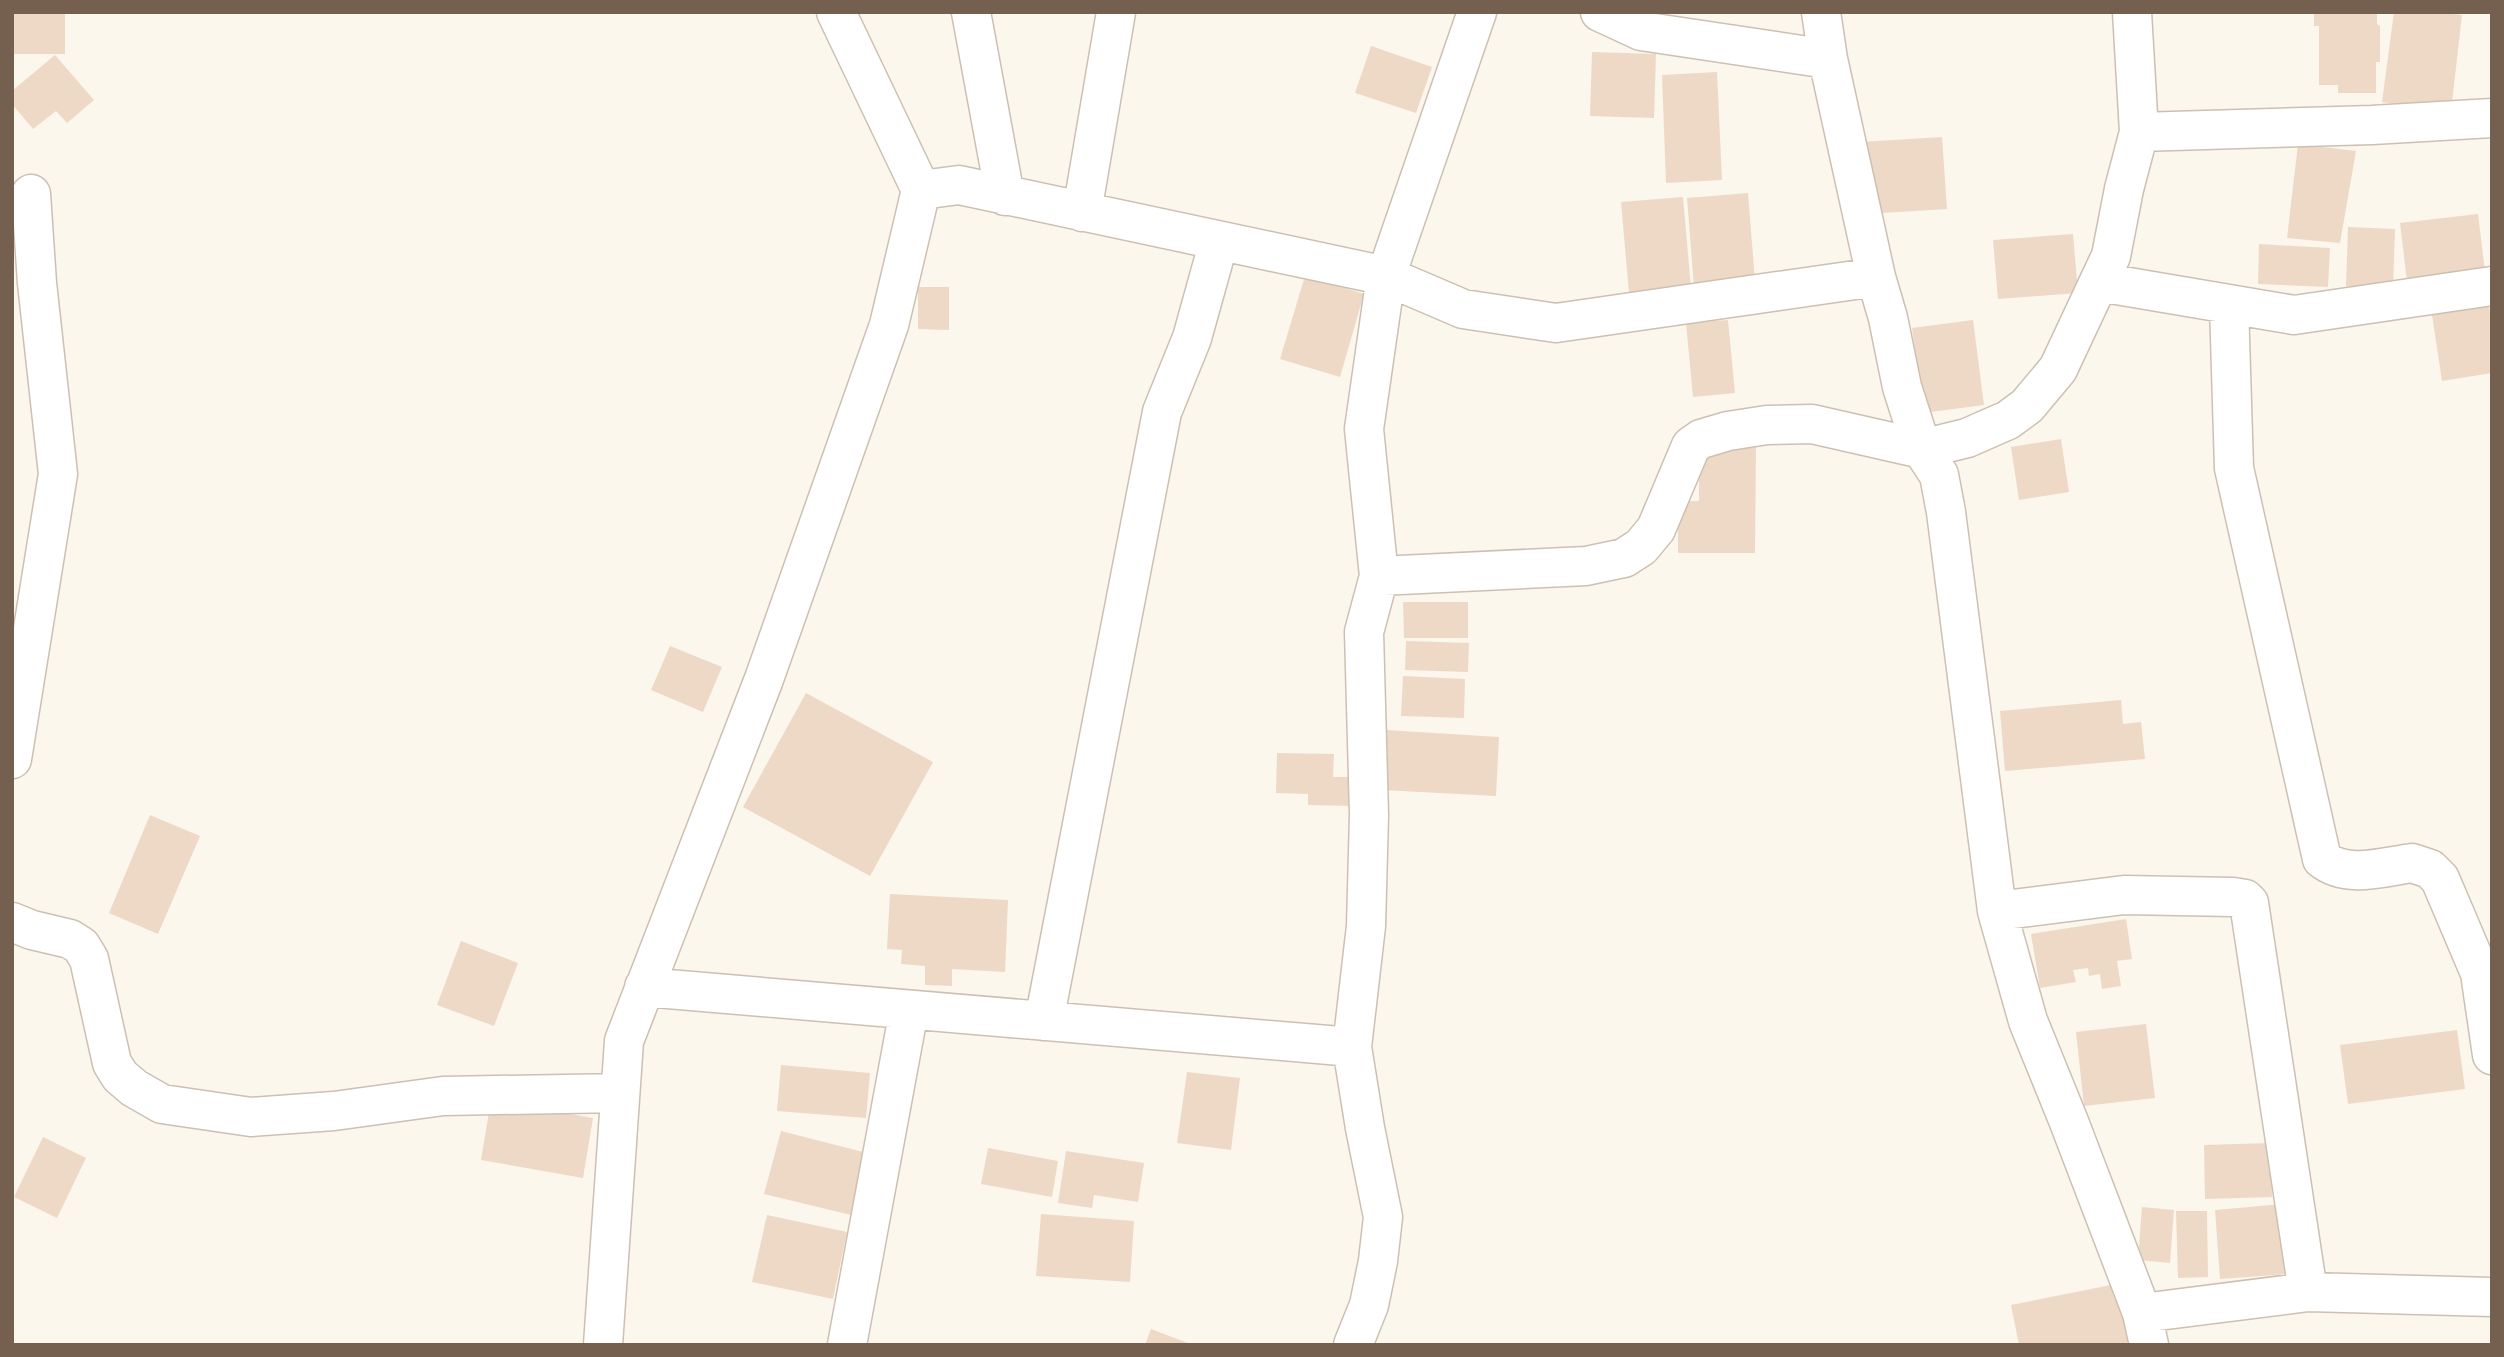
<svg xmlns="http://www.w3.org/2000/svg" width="2504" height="1357" font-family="'Roboto Condensed',sans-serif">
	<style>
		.building { fill: #eed9c6 }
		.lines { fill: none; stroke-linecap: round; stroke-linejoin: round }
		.street-casing { stroke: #cdc0b2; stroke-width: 41 }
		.street { stroke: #fff; stroke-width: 38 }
	</style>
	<rect width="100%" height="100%" fill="#fbf7ec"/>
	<path class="building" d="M12,12H65V54H12Z
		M2314,12H2377V24L2380,26V62H2376V93H2338V85H2319V26H2314Z
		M2394,12H2435L2462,15L2451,111L2382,102Z
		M1371,46L1432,67L1416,113L1355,93Z
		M1592,52L1656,54L1654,118L1590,116Z
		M55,55L94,100L67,123L56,111L33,129L12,104V91Z
		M1717,72L1722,180L1666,183L1662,75Z
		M1942,137L1947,209L1866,214L1861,142Z
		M2298,144L2356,151L2340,243L2287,238Z
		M1748,193L1755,281L1694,287L1687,198Z
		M1683,197L1691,288L1629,293L1621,202Z
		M2478,214L2485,272L2407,281L2400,223Z
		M2348,227L2395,229L2393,287L2346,286Z
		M2073,234L2078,293L1998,299L1993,240Z
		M2259,244L2330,248L2328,287L2258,284Z
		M1305,276L1364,294L1340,377L1280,359Z
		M918,287H949V330L918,329Z
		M2489,306L2492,324V373L2442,381L2432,315Z
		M1728,320L1735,393L1693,397L1686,323Z
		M1973,320L1984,405L1923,413L1912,328Z
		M2061,439L2069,492L2019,500L2011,447Z
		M1699,446H1756L1755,553H1678V501H1699Z
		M1403,602H1468V638H1404Z
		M1406,641L1469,643L1468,672L1405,670Z
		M670,646L722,667L703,712L651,690Z
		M1403,676L1465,679L1464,718L1401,716Z
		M806,693L933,762L870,876L743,807Z
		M2121,700L2123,724L2141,722L2145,759L2005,771L2000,711Z
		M1386,730L1499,737L1496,796L1382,790Z
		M1277,753L1334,754L1333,777H1350V806L1308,805V794L1276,793Z
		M150,815L200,836L158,934L109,913Z
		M890,894L1008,900L1005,972L952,969V986L925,985V966L901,964L902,950L887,949Z
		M2126,919L2132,959L2117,961L2121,986L2102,989L2100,974L2089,976L2088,968L2073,970L2076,982L2040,988L2031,934Z
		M461,941L518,963L494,1026L437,1005Z
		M2146,1024L2155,1098L2084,1106L2076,1032Z
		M2457,1030L2465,1089L2348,1104L2340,1045Z
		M781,1065L870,1073L866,1118L777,1111Z
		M1187,1072L1240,1078L1231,1150L1177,1143Z
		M491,1100L593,1118L583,1178L481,1160Z
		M781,1131L871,1154L855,1216L764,1194Z
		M43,1137L86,1158L57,1218L14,1197Z
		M2271,1143L2272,1197L2205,1199L2204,1145Z
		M988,1148L1058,1161L1052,1197L981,1184Z
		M1066,1151L1144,1163L1138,1202L1094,1195L1092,1208L1058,1203Z
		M2282,1204L2288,1274L2220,1279L2215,1210Z
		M2142,1207L2174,1210L2170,1263L2138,1260Z
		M2176,1211H2207L2208,1277L2178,1278Z
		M1041,1214L1134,1221L1130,1282L1036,1276Z
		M767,1215L847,1232L833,1299L752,1282Z
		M2116,1284L2128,1345H2019L2011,1305Z
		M1151,1329L1193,1345H1145Z"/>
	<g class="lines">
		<g class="street-casing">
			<path id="street" d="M836,12L921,190
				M971,12L1005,196
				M1600,12L1641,31L1828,59
				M1821,12L1828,59L1876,277
				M2132,12L2139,132L2124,189L2111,256L2058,369L2027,406L2008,420L1967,438L1922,449L1939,475L1946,512L1997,911L2028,1021L2069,1122L2142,1313L2149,1345
				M2139,132L2372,125L2492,118
				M1082,212L1116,12
				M2099,282L2294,315L2492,286
				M2229,305L2234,468L2322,859C2347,879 2383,867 2412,863L2430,869L2440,879L2480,973L2492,1055
				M1379,576L1586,566L1624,558L1641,547L1656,529L1691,446L1701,439L1728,431L1767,425L1812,424L1922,449
				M12,759L58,474L37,283L31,194
				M1997,911L2124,895L2233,897L2245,899L2249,903L2308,1292
				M12,922L32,930L70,939L81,946L89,959L112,1063L120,1076L134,1088L162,1104L251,1117L334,1111L443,1096L620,1093
				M644,987L1352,1047
				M1044,1021L1162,412L1192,338L1219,241
				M2142,1313L2308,1292L2492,1297
				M603,1345L624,1041L764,679L889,325L921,190L959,185L1386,276L1463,309L1556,323L1876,277L1888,318L1902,387L1922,449
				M847,1345L909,1010
				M1353,1345L1369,1305L1378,1261L1383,1217L1365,1128L1352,1047L1366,926L1369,815L1364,632L1379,576L1364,429L1386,276L1477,12"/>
		</g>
		<use href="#street" class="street"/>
	</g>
	<rect width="2504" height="1357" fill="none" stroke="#756050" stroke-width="28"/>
</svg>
